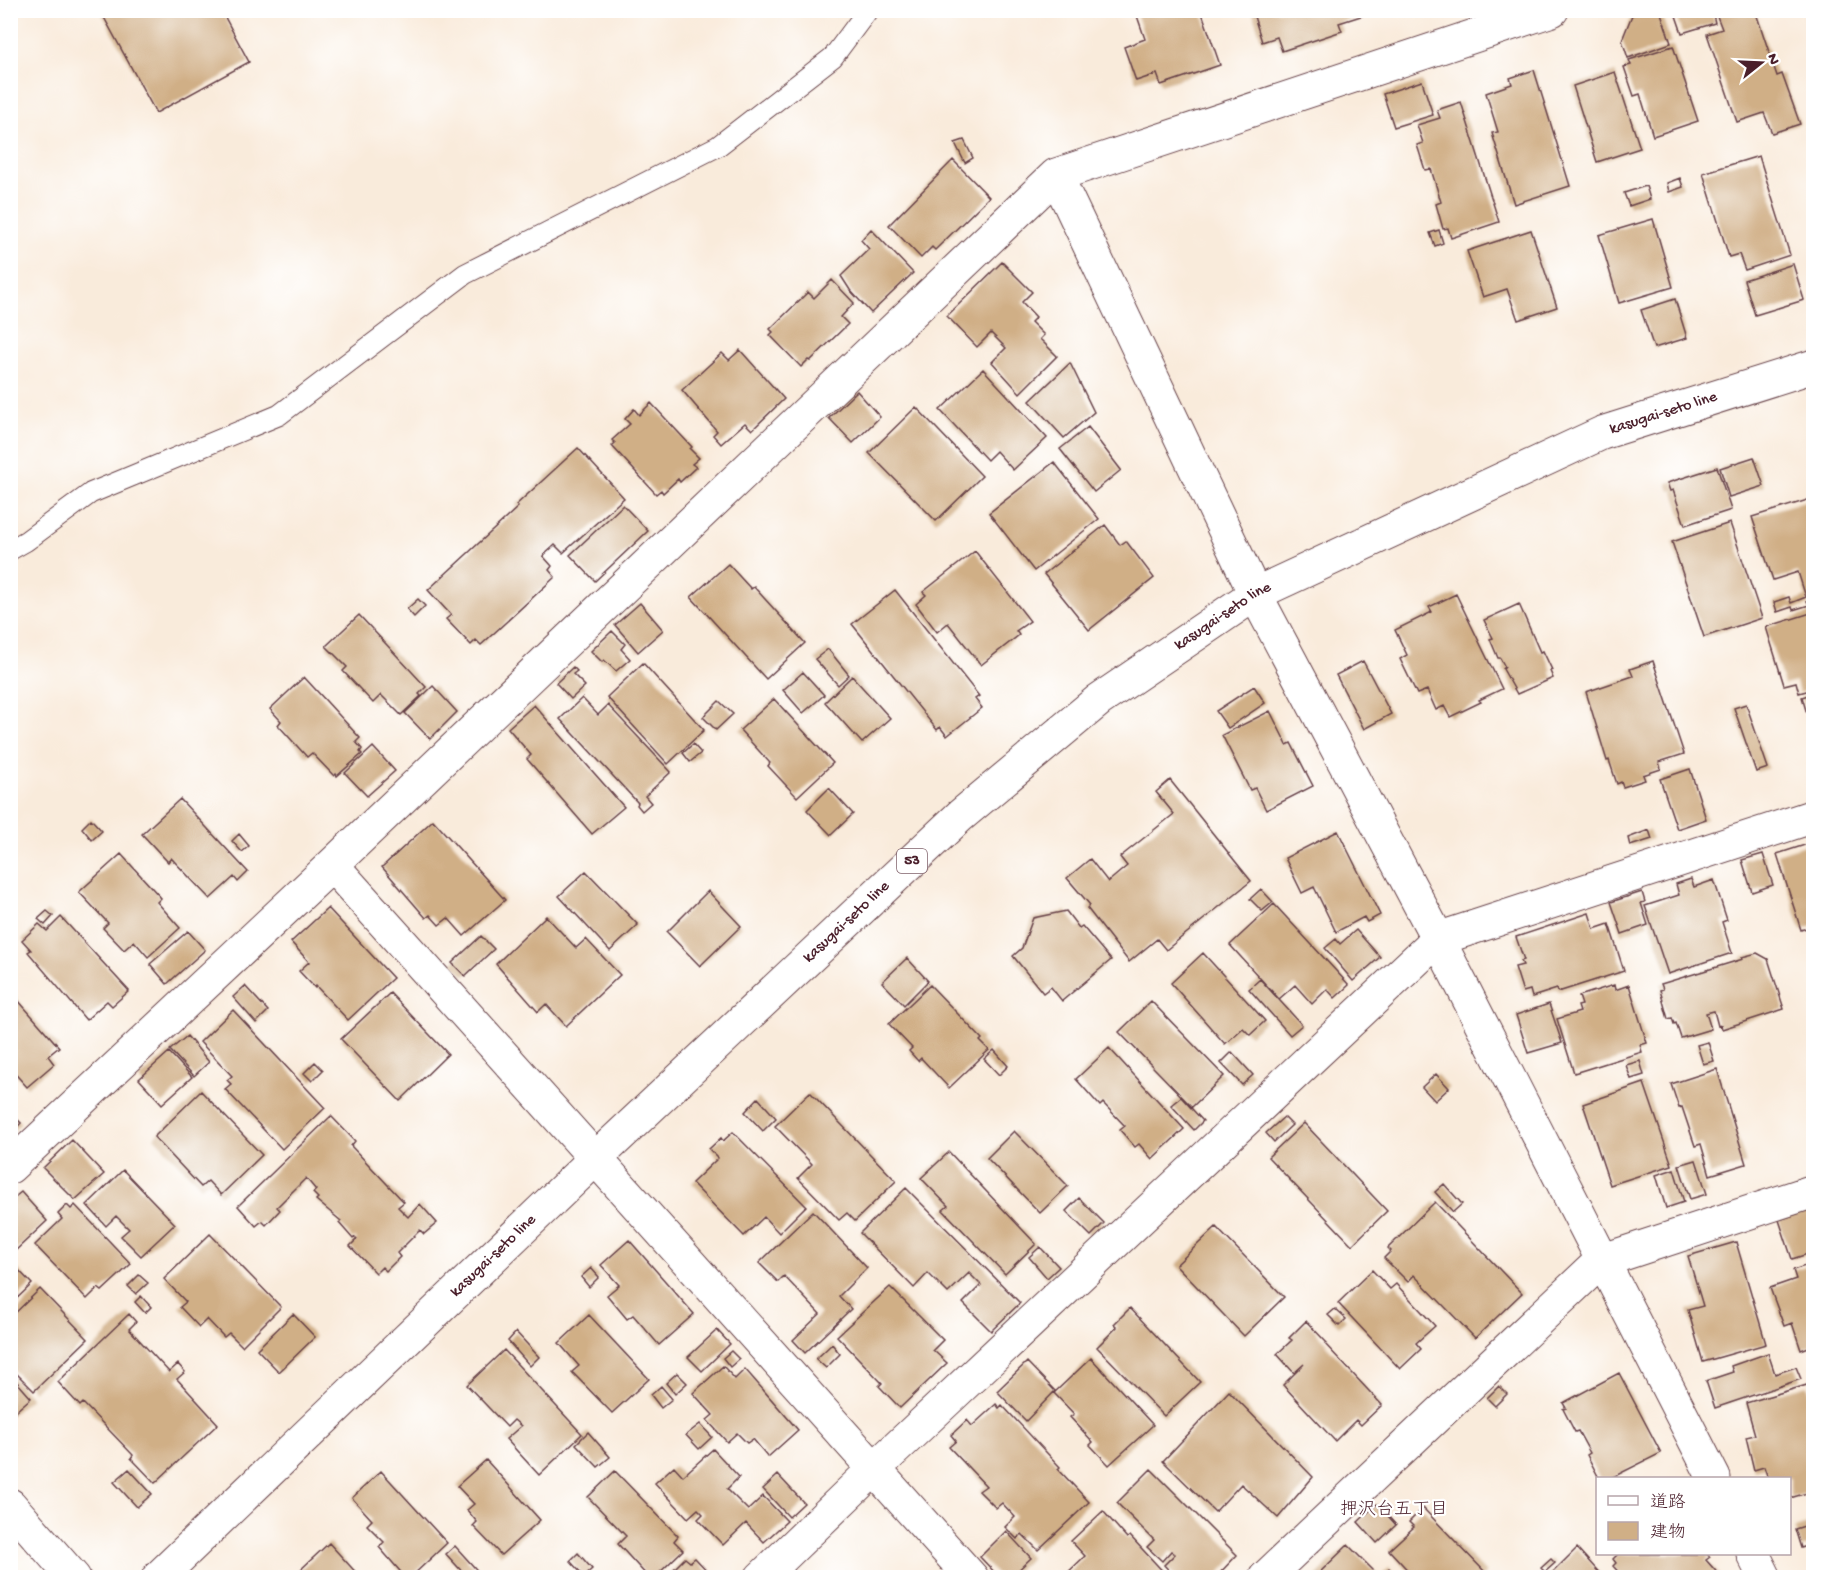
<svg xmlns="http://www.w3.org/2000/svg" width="1824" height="1588" font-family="'Gochi Hand','Klee One',sans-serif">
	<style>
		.building { fill: #d0af86 }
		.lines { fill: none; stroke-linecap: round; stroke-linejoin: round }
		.service-casing { stroke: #643e45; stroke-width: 22 }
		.minor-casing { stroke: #643e45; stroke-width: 35 }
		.primary-casing { stroke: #643e45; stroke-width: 35 }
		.service { stroke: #fff; stroke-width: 20 }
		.minor { stroke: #fff; stroke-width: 33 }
		.primary { stroke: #fff; stroke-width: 33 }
		.labels { text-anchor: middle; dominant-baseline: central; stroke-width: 4.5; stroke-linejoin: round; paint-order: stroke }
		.shield { fill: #fff; stroke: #80626b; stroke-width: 1.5 }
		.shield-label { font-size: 15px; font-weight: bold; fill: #4a1f2b }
		.street-label { font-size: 16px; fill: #4a1f2b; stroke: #fff }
		.neighbourhood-label { font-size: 18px; fill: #4a1f2b; stroke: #fff }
	</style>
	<rect width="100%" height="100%" fill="#fff"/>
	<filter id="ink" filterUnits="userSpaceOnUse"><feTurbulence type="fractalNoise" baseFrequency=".0167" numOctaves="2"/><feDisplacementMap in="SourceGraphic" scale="12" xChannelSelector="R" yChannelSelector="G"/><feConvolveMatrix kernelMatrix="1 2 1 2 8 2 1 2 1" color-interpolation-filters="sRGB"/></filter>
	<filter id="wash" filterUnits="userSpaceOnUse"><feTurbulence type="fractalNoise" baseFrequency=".008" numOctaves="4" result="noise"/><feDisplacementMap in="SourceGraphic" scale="24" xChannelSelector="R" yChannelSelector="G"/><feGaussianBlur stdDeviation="1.35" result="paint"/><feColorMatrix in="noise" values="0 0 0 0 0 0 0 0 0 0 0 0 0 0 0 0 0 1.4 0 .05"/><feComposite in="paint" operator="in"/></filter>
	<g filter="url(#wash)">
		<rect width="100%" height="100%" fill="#f9ebdb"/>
		<g id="blocks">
			<path class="building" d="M100,10H221L249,62L156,113Z
				M1135,10H1201L1220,65L1161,85L1157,74L1136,81L1124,47L1145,39Z
				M1252,10H1363L1364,15L1339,23L1342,31L1282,51L1277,37L1262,42Z
				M1644,10H1660L1671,43L1628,58L1622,40L1632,15Z
				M1674,10H1712L1715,23L1682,33Z
				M1733,10H1755L1777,76L1782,74L1800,124L1772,133L1764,113L1737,122L1707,34L1722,29L1717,16Z
				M1673,46L1698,121L1653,136L1640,94L1634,96L1624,67L1631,65L1629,60Z
				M1534,70L1570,186L1514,204L1492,133L1498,132L1486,93L1512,84L1510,78Z
				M1615,72L1640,148L1597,162L1573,86Z
				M1422,81L1433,115L1394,127L1383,94Z
				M1461,102L1499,222L1451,238L1448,228L1443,229L1436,204L1441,202L1431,169L1425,170L1417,145L1423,143L1417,125L1440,118L1437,110Z
				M964,140L973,158L965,163L955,143Z
				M1759,156L1790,255L1745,270L1739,254L1729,257L1703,173Z
				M953,160L989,197L935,250L932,247L921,258L889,225Z
				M1680,178L1683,187L1669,192L1667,183Z
				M1646,186L1650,199L1629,206L1624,193Z
				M1653,219L1673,287L1619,303L1599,235Z
				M871,229L913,273L871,313L850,290L841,276L869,249L861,240Z
				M1439,230L1443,243L1435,246L1430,233Z
				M1531,230L1557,307L1518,320L1507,289L1483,297L1467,251Z
				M1002,262L1032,292L1022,302L1036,317L1031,322L1044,335L1040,339L1057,356L1020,393L992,362L1006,348L991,333L977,347L947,316Z
				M1793,264L1804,300L1755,315L1744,280Z
				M832,280L854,303L841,317L848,324L810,361L808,360L801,367L770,335L773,332L770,329L808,292L814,298Z
				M1675,299L1687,338L1654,348L1641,310Z
				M740,350L784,399L752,430L745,423L721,444L713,435L717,431L682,390L722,353L729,360Z
				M1070,363L1094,412L1064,438L1030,401Z
				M983,369L1047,438L1013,470L996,451L987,460L940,410Z
				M857,391L880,417L853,443L829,418Z
				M651,403L692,447L690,449L699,458L692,464L696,467L680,482L678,479L663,493L661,490L656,494L612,446L615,443L612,440L630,424L625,419L634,409L639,415Z
				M916,407L982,476L936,521L869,453Z
				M1088,427L1121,470L1094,492L1060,449Z
				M578,448L624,498L563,553L555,545L543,556L552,566L549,570L555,577L481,645L476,640L471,645L446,619L451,615L428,590L518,507L516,505Z
				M1754,457L1764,486L1729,497L1720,468Z
				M1054,462L1099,519L1034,571L989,513Z
				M1717,467L1731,510L1685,525L1673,490L1670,491L1667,483Z
				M1814,498V598L1807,601L1809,605L1793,610L1792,607L1777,612L1774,602L1789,597L1791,603L1806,597L1798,572L1773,580L1752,517Z
				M623,505L648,531L595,581L570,555Z
				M1730,523L1762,618L1704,637L1672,542Z
				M1105,525L1120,545L1126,541L1154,578L1089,630L1044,574Z
				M975,551L1030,621L1016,631L1019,635L981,665L948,623L937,632L916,604L926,595L923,592Z
				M728,564L751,589L754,587L805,643L766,679L691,597Z
				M895,590L979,696L975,699L982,708L947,736L940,727L937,730L852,624Z
				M1456,594L1502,689L1479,700L1481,702L1450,717L1444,706L1436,710L1427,690L1417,694L1400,659L1407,655L1395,630L1432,612L1429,607Z
				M418,599L425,606L414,617L407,609Z
				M640,603L663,630L638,652L615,625Z
				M1519,604L1540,652L1543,651L1552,670L1550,671L1553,678L1517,694L1503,669L1505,667L1500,658H1498L1490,639L1493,638L1484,620Z
				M1814,612V689L1799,693L1796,682L1784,685L1766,627Z
				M359,615L426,687L419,694L421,696L401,715L381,695L373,703L343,671L347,667L326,646Z
				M612,631L625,644L621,649L630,659L616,671L604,660L602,662L591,651Z
				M828,649L849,675L838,685L815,659Z
				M1363,661L1391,714L1364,729L1336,675Z
				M1653,661L1684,754L1659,762L1661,769L1643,775L1645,780L1623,787L1621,782L1617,784L1609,760L1607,761L1586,692L1633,676L1630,669Z
				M643,663L704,730L668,764L607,697Z
				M573,667L577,671L573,674L585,686L571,699L556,683Z
				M803,672L824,695L803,713L783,690Z
				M852,676L890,718L862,743L825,702Z
				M304,677L360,738L356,742L362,749L360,752L362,754L337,776L336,774L334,776L312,753L307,757L278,725L281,721L270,709Z
				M433,686L457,712L430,739L405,713Z
				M1254,686L1265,703L1228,728L1216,711Z
				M1814,693V734H1813L1802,697Z
				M582,698L598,715L608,705L671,772L645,796L651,803L642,811L637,805L638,803L560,719Z
				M774,699L833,763L797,797L768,766L770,763L740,730Z
				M719,701L733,714L716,730L703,717Z
				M1746,704L1768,768L1756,772L1734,708Z
				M534,705L624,807L592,834L527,759L531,755L508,728Z
				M1270,711L1287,745L1291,743L1313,786L1266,810L1255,788L1250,790L1222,735Z
				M693,744L701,753L690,762L683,753Z
				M373,747L395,771L367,796L345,773Z
				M1690,769L1706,819L1677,829L1660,779Z
				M1170,780L1251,881L1166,950L1157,939L1129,962L1087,908L1090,905L1067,878L1090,859L1108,882L1127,866L1120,857L1174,814L1156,792Z
				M829,788L853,814L831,835L807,810Z
				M180,799L248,872L238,882L234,877L210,899L171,858L168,862L142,834Z
				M91,819L102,831L92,840L82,828Z
				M433,820L505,900L464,936L448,918L439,925L430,915L426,918L382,867Z
				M1649,830L1652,839L1630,846L1628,838Z
				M1338,831L1380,915L1367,922L1364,917L1336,932L1314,887L1302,893L1285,858Z
				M239,834L249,846L242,852L232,841Z
				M1814,842V925L1801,930L1777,854Z
				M121,854L161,898L157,902L180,928L148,957L134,941L124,950L103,928L108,923L79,892Z
				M1763,854L1773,885L1752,892L1742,860Z
				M586,871L638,925L610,951L559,896Z
				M1691,879L1694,887L1714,880L1727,920L1722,922L1732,953L1668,974L1645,906L1679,895L1676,884Z
				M1261,889L1273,902L1262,911L1250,899Z
				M708,891L741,926L700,966L667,932Z
				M1642,892L1645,902L1641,903L1648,925L1622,934L1611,902Z
				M1274,904L1349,985L1335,998L1327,989L1312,1004L1295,985L1279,999L1230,945Z
				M328,908L393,978L348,1020L316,986L315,988L299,971L309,962L291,942Z
				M47,911L53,916L45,925L38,919Z
				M1066,911L1079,928L1082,926L1111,960L1062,1001L1051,987L1043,993L1013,956L1022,948L1033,918Z
				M1589,913L1594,929L1609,924L1624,971L1558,992L1557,989L1532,997L1530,990L1523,992L1515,967L1523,965L1521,961L1524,960L1516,937Z
				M546,916L576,948L586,939L620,975L566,1026L546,1004L538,1012L496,964Z
				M61,917L129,991L112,1006L107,1001L86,1020L28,952L31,950L22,940L39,924L47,931Z
				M1356,930L1380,957L1353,981L1325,948L1336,939L1340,944Z
				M188,931L205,950L167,984L150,964Z
				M481,936L494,949L465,976L452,963Z
				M1203,953L1265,1021L1250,1035L1243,1028L1225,1044L1171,983Z
				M1757,953L1768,959L1784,1009L1722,1029L1721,1025L1718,1026L1714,1011L1706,1013L1711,1029L1681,1038L1676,1023L1674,1024L1672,1018L1668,1019L1660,990L1663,989L1661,984L1743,959L1742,957Z
				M907,958L928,981L904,1005L882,982Z
				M1260,979L1302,1025L1290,1035L1249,989Z
				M930,985L982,1039L980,1041L989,1050L949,1088L921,1058L918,1061L909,1051L912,1048L889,1024Z
				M1614,985L1615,990L1629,985L1647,1043L1640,1045L1642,1052L1574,1073L1557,1019L1580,1012L1578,1006L1582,1005L1579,996Z
				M245,986L268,1011L256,1023L233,997Z
				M10,991L59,1047L48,1056L54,1064L27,1087L10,1068Z
				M390,993L448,1054L400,1101L341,1039Z
				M1151,1001L1224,1076L1192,1107L1119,1032Z
				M1549,1004L1562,1043L1528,1053L1516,1015Z
				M233,1010L325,1108L282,1149L225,1089L231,1084L227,1080L232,1076L200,1042Z
				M187,1036L209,1062L194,1076L170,1050Z
				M1708,1042L1714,1061L1703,1064L1697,1045Z
				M1109,1048L1184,1129L1152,1159L1139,1144L1135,1147L1120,1130L1125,1126L1103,1103L1100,1106L1076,1079Z
				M994,1050L1008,1066L999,1075L984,1059Z
				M169,1052L192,1077L162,1104L139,1079Z
				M1232,1052L1253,1075L1242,1085L1221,1063Z
				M1640,1061L1644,1075L1631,1079L1626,1065Z
				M315,1062L323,1070L312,1081L304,1073Z
				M1717,1069L1746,1164L1710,1175L1701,1144L1695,1146L1682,1107L1679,1108L1671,1084Z
				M1436,1074L1449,1088L1435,1101L1422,1087Z
				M1644,1083L1672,1165L1610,1185L1583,1104Z
				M201,1091L262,1155L221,1195L208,1181L201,1187L154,1137Z
				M810,1092L896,1181L855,1221L847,1213L839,1220L798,1178L812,1164L775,1126Z
				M1181,1097L1203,1121L1194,1130L1171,1105Z
				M758,1098L776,1118L763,1131L745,1112Z
				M10,1112L21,1123L10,1134Z
				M331,1116L355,1141L351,1146L404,1202L398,1207L408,1217L420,1204L437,1223L424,1234L420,1230L397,1253L400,1257L386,1271L382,1267L376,1273L350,1246L357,1239L355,1237L353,1239L339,1223L341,1221L316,1200L318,1198L313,1193L316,1190L306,1178L277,1207L280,1210L266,1225L262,1221L256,1226L238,1206Z
				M1284,1117L1292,1125L1274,1142L1266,1133Z
				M1304,1123L1387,1211L1352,1245L1268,1157Z
				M1014,1131L1068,1186L1040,1213L987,1158Z
				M733,1132L806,1206L779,1233L764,1217L744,1236L692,1183L718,1158L709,1149L721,1138L723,1141Z
				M72,1140L104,1174L75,1200L43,1168Z
				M949,1152L1036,1244L1005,1274L943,1210L948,1206L921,1178Z
				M1696,1160L1707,1194L1690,1199L1679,1165Z
				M1674,1169L1684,1202L1666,1208L1656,1175Z
				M123,1170L175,1224L141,1256L121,1236L129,1229L116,1216L106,1226L87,1205Z
				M1444,1184L1462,1204L1453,1212L1435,1192Z
				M906,1188L1020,1303L991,1331L963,1303L981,1285L969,1273L948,1293L928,1273L914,1288L860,1233Z
				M21,1192L47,1221L14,1252L10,1248V1201Z
				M1079,1198L1104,1223L1091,1236L1066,1211Z
				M1435,1202L1522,1293L1475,1338L1414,1275L1408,1282L1384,1258L1391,1251L1388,1248Z
				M67,1205L71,1209L75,1205L131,1264L102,1291L98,1288L87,1299L35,1245L62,1219L58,1214Z
				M1814,1208V1252L1792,1259L1779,1220Z
				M813,1211L867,1268L839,1296L851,1309L805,1353L793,1340L820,1314L784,1276L778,1282L759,1263Z
				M1216,1227L1284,1297L1244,1336L1176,1265Z
				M210,1234L281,1307L242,1346L229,1333L224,1337L207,1319L199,1327L180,1307L186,1302L164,1279Z
				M629,1240L694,1314L659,1345L633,1315L627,1319L607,1295L619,1285L601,1265Z
				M1736,1242L1766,1344L1703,1362L1688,1310L1703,1306L1688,1256Z
				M1040,1247L1059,1267L1047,1278L1029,1257Z
				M10,1261L32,1284L10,1305Z
				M1814,1263V1345L1801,1350L1792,1323L1784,1326L1770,1288L1796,1279L1793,1270Z
				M591,1268L599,1277L589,1287L581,1277Z
				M1372,1270L1390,1289L1396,1284L1435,1326L1416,1343L1421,1349L1400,1369L1338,1303Z
				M139,1275L148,1283L136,1294L128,1286Z
				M890,1287L943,1340L933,1350L947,1363L900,1408L879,1386L882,1383L837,1336Z
				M40,1289L88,1339L34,1391L10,1367V1318Z
				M141,1296L151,1307L145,1313L135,1302Z
				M1130,1308L1200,1382L1164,1416L1097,1347L1117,1327L1114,1324Z
				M1335,1309L1346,1319L1339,1326L1328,1315Z
				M129,1314L136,1322L129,1329L169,1372L178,1364L185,1372L177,1379L218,1424L155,1483L131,1458L133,1455L83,1403L80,1406L58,1382Z
				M293,1314L315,1337L279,1372L257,1349Z
				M589,1315L649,1379L612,1413L572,1372L579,1366L559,1343Z
				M1306,1321L1327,1343L1325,1344L1382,1405L1361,1425L1356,1420L1335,1441L1283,1385L1304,1364L1294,1373L1277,1354L1292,1340L1289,1338Z
				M717,1330L730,1344L702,1371L688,1357Z
				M516,1332L539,1357L530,1366L508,1341Z
				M832,1344L840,1354L826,1368L816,1359Z
				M504,1350L582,1434L539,1475L506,1439L521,1426L514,1420L507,1427L467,1385Z
				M731,1351L739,1359L730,1367L723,1358Z
				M1768,1353L1775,1374L1796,1367L1801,1379L1715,1408L1706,1381L1733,1372L1731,1366Z
				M1091,1358L1153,1425L1109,1465L1090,1445L1093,1442L1070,1417L1074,1414L1054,1393Z
				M1027,1362L1055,1391L1026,1421L997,1391Z
				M723,1366L735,1379L745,1369L798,1430L768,1457L753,1439L747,1443L737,1433L727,1442L707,1420L713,1415L693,1393Z
				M677,1373L687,1383L675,1394L666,1383Z
				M1619,1373L1661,1453L1611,1478H1599L1587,1455L1590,1453L1578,1431L1575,1432L1563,1409L1566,1408L1563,1403Z
				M10,1374L31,1398L10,1416Z
				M1807,1385L1814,1401V1491L1790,1498V1478H1768L1764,1467L1754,1470L1746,1437L1755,1435L1746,1403Z
				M661,1386L672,1399L661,1408L651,1395Z
				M1499,1386L1507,1394L1495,1406L1487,1398Z
				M1229,1391L1313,1477L1278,1518L1241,1484L1215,1512L1163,1461Z
				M996,1404L999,1408L1002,1405L1060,1467L1058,1469L1089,1502L1038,1550L1022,1534L1017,1539L1005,1527L1015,1517L1002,1503L996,1508L979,1491L986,1486L949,1447L956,1441L951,1435L967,1420L972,1426Z
				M700,1424L712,1437L699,1449L686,1435Z
				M588,1432L610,1457L598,1467L576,1444Z
				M713,1449L739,1477L727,1489L748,1510L763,1496L787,1521L764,1542L746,1523L723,1545L698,1519L703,1514L698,1509L688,1518L655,1483L674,1466L683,1476Z
				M486,1460L540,1520L501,1555L473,1526L477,1522L467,1510L474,1504L457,1486Z
				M129,1469L152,1494L137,1507L114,1482Z
				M1151,1469L1237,1555L1215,1578H1176L1164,1565L1175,1554L1171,1551L1162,1561L1147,1547L1154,1540L1117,1503Z
				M381,1471L447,1543L410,1578H406L379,1547L384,1542L367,1525L372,1520L352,1498Z
				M615,1471L678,1536L674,1541L683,1550L654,1578H649L618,1544L626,1536L588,1497Z
				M778,1475L804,1503L789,1517L763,1489Z
				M1377,1504L1396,1525L1377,1543L1358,1522Z
				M1423,1508L1486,1573L1481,1578H1415L1389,1550L1414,1527L1409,1522Z
				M1103,1511L1127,1538L1130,1536L1169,1578H1062L1085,1556L1071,1541Z
				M1814,1523V1544L1801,1548L1795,1529Z
				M1006,1531L1031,1558L1010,1578H1000L980,1557Z
				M329,1543L361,1578H304L298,1572Z
				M1348,1545L1380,1577L1389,1568L1398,1578H1317L1316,1576Z
				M455,1546L484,1578H468L446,1554Z
				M1577,1548L1604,1578H1547Z
				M578,1553L592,1569L584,1576L570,1561Z
				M1618,1554H1707L1710,1557L1706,1560L1722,1578H1656L1654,1575L1652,1578H1624L1613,1566L1616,1563L1613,1559Z
				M685,1558L690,1562L695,1558L714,1578H665Z
				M1551,1559L1555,1563L1545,1572L1541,1568Z
				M10,1566L21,1578H10Z"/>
		</g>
	</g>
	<g filter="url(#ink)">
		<use href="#blocks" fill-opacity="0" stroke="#643e45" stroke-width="1.5"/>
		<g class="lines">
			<g class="service-casing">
				<path id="service" d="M10,550L26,541L91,493L279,415L465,274L718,146L833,57L868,10"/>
			</g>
			<g class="minor-casing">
				<path id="minor" d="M1056,175L1255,594L1438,939L1714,1478
					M332,865L972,1578
					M10,1167L332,865L1056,175L1552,10
					M10,1505L74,1578
					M1753,1554L1765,1578
					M761,1578L874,1469L1438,939L1814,816
					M1265,1578L1601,1261L1814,1191"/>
			</g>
			<g class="primary-casing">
				<g id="primary">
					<path id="s1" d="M158,1578L595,1159L960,816L1099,700L1255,594L1602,433L1814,366"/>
				</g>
			</g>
			<use href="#service" class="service"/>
			<use href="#minor" class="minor"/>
			<use href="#primary" class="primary"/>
		</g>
	</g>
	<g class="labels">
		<rect class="shield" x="897" y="849" width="30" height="24" rx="4.5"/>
		<g class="shield-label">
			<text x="912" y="861">53</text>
		</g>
		<g class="street-label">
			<text stroke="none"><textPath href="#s1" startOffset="1923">kasugai-seto line</textPath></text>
			<text stroke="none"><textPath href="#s1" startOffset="1437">kasugai-seto line</textPath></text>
			<text stroke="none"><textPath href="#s1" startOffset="951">kasugai-seto line</textPath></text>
			<text stroke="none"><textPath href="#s1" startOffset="465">kasugai-seto line</textPath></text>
		</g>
		<g class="neighbourhood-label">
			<text x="1394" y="1510">押沢台五丁目</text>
		</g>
	</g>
	<rect width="1824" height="1588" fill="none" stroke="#fff" stroke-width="36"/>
	<rect x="1596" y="1477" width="195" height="78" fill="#ffffff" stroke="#b7a5aa" stroke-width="1.5"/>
	<rect x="1608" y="1496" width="30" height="9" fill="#ffffff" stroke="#b7a5aa" stroke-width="1.5"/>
	<text x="1650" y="1507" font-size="18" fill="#4a1f2b">道路</text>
	<rect x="1608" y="1522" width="30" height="18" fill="#d0af86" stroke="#b7a5aa" stroke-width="1.5"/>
	<text x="1650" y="1537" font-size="18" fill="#4a1f2b">建物</text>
	<g transform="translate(1761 63) rotate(72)" stroke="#ffffff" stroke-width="4.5" paint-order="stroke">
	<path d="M0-4.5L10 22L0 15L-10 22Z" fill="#4a1f2b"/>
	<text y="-9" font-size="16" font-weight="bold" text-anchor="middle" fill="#4a1f2b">N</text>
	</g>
</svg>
